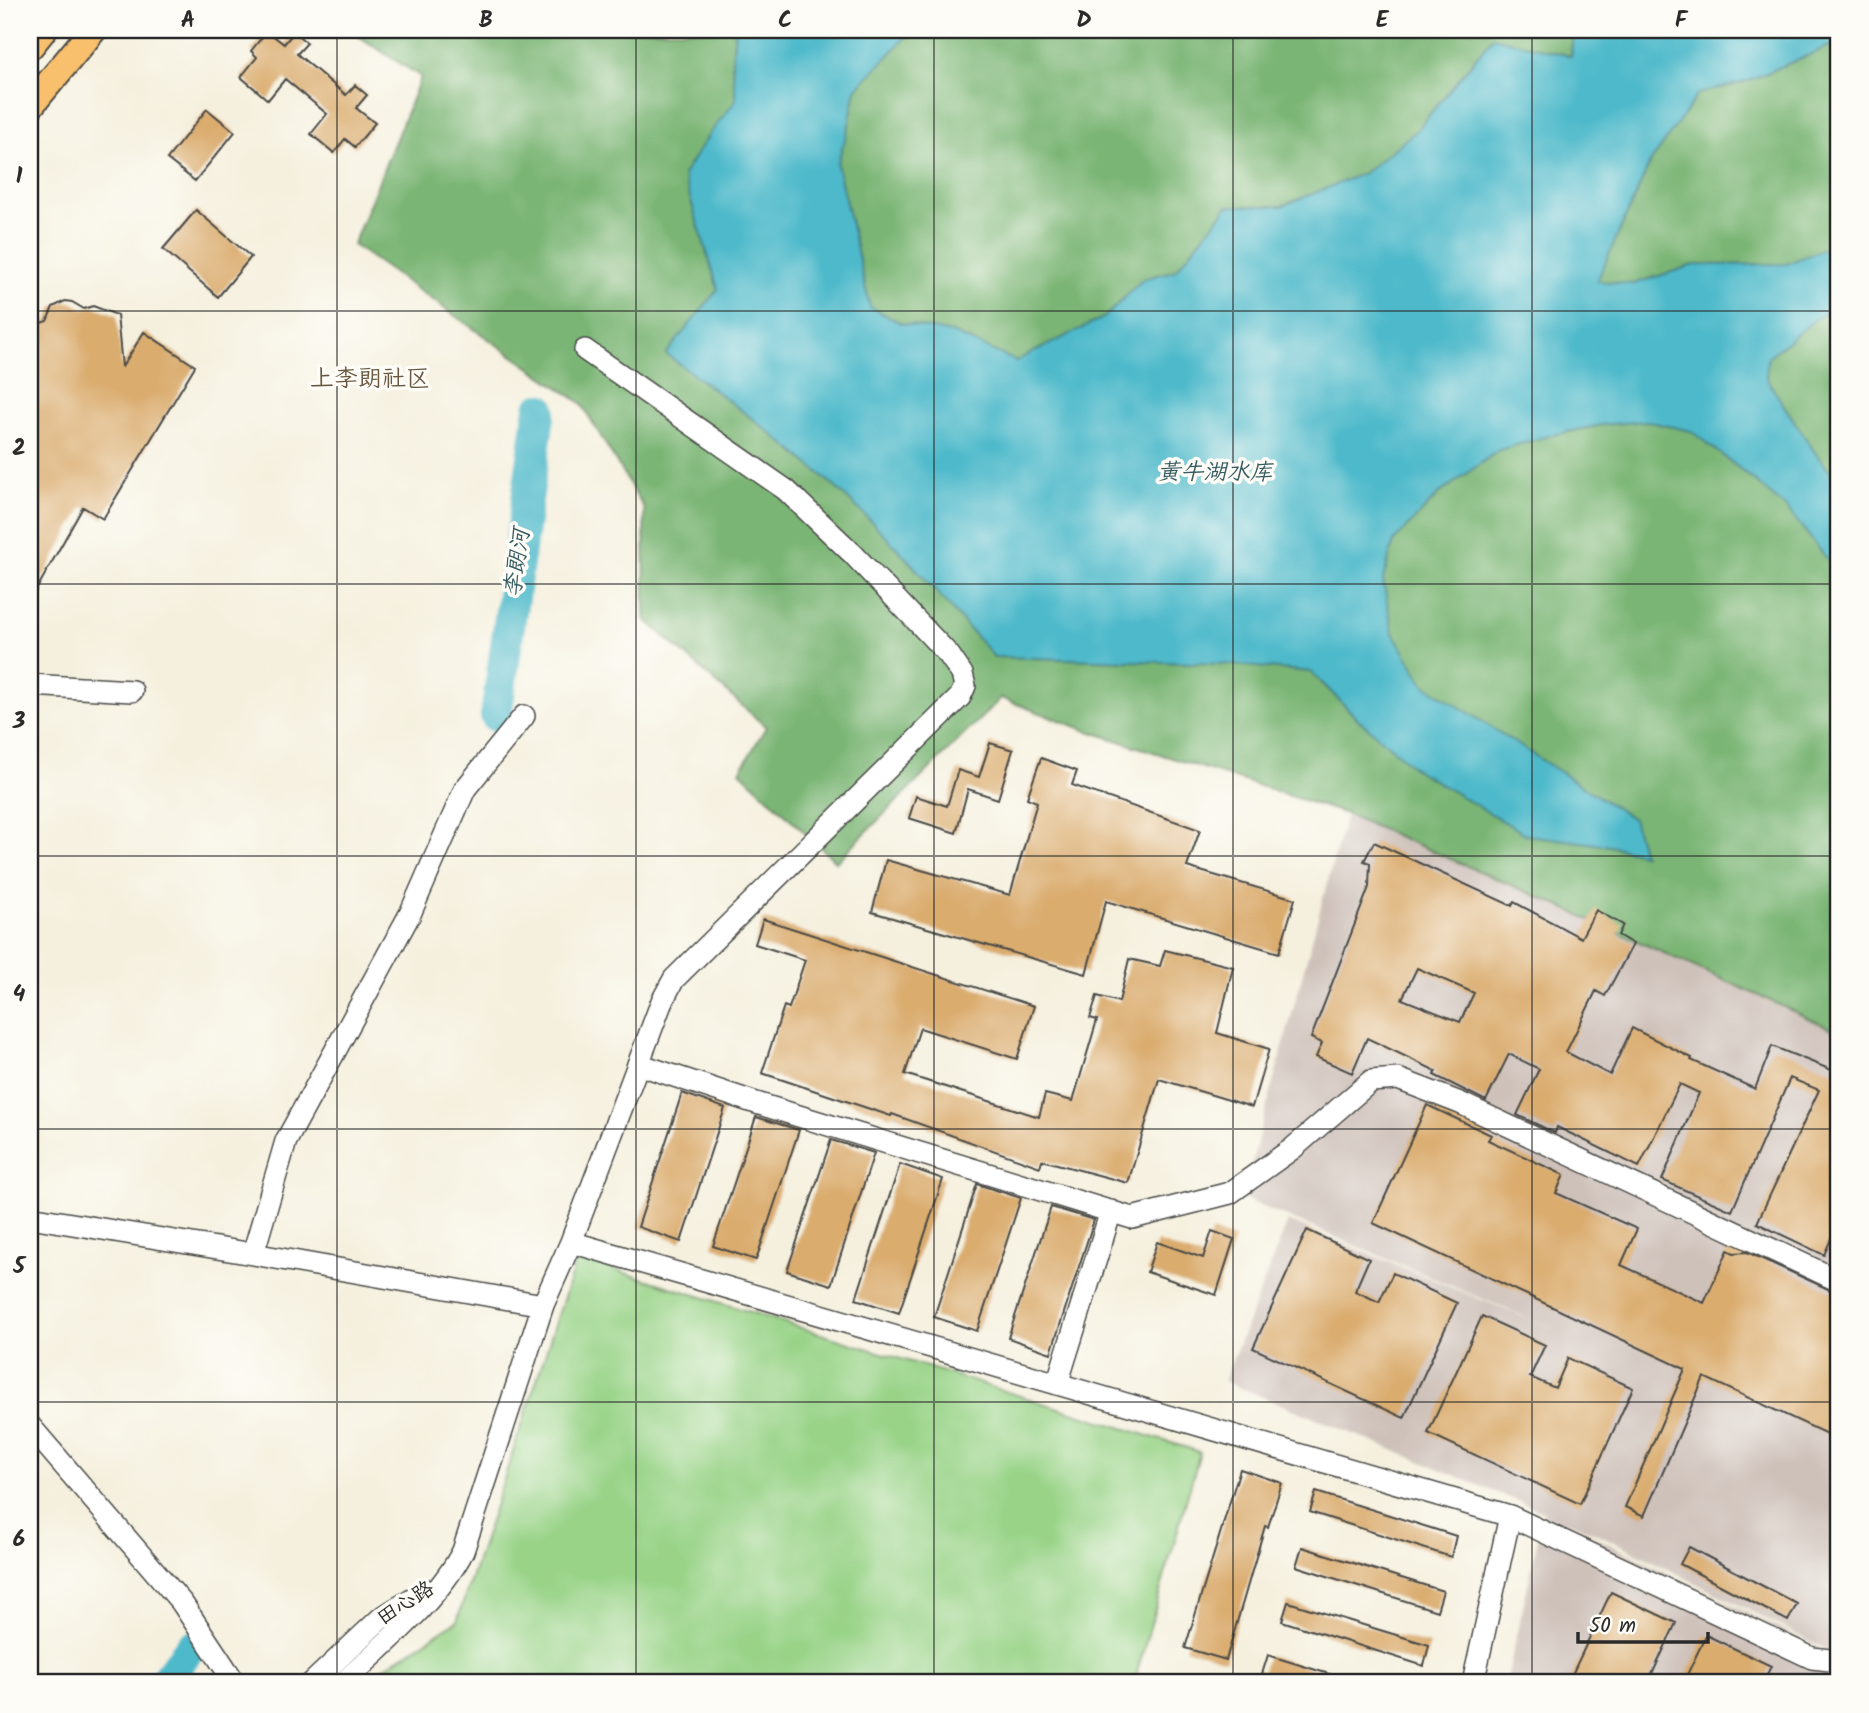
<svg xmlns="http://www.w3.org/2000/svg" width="1869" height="1713" font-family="Kalam,'LXGW WenKai TC',sans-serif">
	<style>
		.industrial { fill: #cec1ba }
		.green { fill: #98d387; stroke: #627f59; stroke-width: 2 }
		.forest { fill: #7ab574; stroke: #527050; stroke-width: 2 }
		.water { fill: #4eb9ca; stroke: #3c727a; stroke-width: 2 }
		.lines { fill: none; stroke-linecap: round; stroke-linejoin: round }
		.river { stroke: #4eb9ca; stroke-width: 32 }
		.building { fill: #daac6e; fill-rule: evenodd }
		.minor-casing { stroke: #494946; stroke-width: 24 }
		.major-casing { stroke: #494946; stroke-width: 30 }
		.minor { stroke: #fff; stroke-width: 21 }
		.major { stroke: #f8bf6c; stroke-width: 26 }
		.grid { fill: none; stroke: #2b2b2b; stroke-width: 2; stroke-opacity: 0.55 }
		.labels { text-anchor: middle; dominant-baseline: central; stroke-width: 7; stroke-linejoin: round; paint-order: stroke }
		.street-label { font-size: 21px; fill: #2b2b2b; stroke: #fdfcf7 }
		.water-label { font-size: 23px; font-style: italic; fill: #375d63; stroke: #fdfcf7 }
		.quarter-label { font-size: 24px; fill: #685842; stroke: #fdfcf7 }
		.neatline { fill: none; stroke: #2b2b2b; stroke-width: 2.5 }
		.grid-label { font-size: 23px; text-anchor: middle; font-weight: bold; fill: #2b2b2b }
	</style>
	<rect width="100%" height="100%" fill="#fdfcf7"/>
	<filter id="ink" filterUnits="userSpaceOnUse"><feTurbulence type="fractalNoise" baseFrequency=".0143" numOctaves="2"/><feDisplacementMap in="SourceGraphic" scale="14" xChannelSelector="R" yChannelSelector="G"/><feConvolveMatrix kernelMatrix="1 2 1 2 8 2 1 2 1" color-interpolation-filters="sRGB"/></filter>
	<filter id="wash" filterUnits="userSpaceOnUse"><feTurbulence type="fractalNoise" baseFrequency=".00686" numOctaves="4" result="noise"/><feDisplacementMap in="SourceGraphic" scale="28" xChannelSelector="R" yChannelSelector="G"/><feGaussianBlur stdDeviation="1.57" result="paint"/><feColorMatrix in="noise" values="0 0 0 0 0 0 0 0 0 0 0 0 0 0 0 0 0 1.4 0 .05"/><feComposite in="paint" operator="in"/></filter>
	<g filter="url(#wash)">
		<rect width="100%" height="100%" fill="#f5f0de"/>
		<path class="industrial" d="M1346,814L1553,903L1839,1032V1656L1601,1535L1557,1518L1839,1658V1683H1506L1544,1512L1224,1381L1288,1221L1568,1335L1242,1198Z"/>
		<path class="green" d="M577,1258L1200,1452L1134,1683H370L368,1678L457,1621Z"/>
		<path class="forest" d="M349,30H1839V1032L1553,903L1346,814L1085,730L1001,698L836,862L740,771L766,727L645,619L644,508L581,403L353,245L421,77Z"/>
		<path class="water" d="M735,30H913L856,89L848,130L837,164L870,307L901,323L952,333L1016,361L1105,317L1143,279L1176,270L1228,206H1282L1364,173L1416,131L1493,37L1571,56L1573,30H1839V42L1748,81L1698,94L1650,163L1597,281L1633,284L1694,265L1786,264L1839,243V307L1817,318L1768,357L1766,378L1816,454L1839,483V574L1788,510L1745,473L1691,431L1646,421L1602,425L1552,435L1499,450L1440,493L1394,541L1383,580L1393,633L1424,684L1633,819L1643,854L1610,846L1527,835L1418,771L1359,720L1311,672L1224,664L994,657C942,599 892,538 834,486C781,438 723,397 666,354L718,289L683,175L710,133L736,100L732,63Z"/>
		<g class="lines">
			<path class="river" d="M496,716L540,409
				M163,1683L191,1647"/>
		</g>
		<g id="blocks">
			<path class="building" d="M267,31L284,44L294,32L307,43L297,54L346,95L355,85L367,95L356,108L375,123L355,147L345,139L334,153L311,134L327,114L285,79L268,100L241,77L257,57L251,51Z
				M207,109L235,132L195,181L167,159Z
				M196,210L251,257L218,297L163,249Z
				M65,301L72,302L84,309L93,306L117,315L122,367L144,332L195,366L103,519L83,507L30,601V338L38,324L47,321L53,307Z
				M990,743L1013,750L998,799L968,789L956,833L909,818L916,796L947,806L958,770L979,777Z
				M1041,758L1077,771L1072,785L1200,830L1187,867L1295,899L1279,953L1106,901L1086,974L872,912L886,860L1010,895L1037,802L1027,798Z
				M1374,842L1512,906L1514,902L1581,938L1596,910L1623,925L1618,935L1633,944L1605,996L1596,991L1566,1052L1610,1075L1632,1028L1692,1058L1691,1060L1755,1089L1772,1046L1839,1073V1221L1824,1255L1757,1223L1819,1090L1790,1078L1732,1211L1662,1180L1699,1093L1680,1084L1639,1167L1557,1127L1555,1133L1517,1115L1539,1069L1509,1054L1486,1101L1434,1075L1436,1071L1367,1038L1352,1073L1316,1057L1322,1043L1311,1038L1369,887L1370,863L1364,861ZM1417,968L1474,993L1460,1022L1402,999Z
				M763,919L1034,1006L1017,1059L920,1028L905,1074L1039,1117L1045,1094L1073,1101L1097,1020L1090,1018L1097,996L1119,1002L1129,959L1160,966L1165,950L1233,967L1217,1033L1269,1049L1252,1107L1159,1079L1128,1183L1042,1160L1040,1167L892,1114L891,1116L762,1073L784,1006L789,1008L805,960L755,944Z
				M682,1093L725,1108L681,1242L638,1227Z
				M1427,1105L1491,1135L1488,1140L1564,1175L1556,1193L1637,1229L1621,1265L1704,1303L1728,1250L1734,1253L1747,1252L1839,1294V1418L1831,1436L1704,1377L1644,1516L1625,1507L1685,1369L1373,1223Z
				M756,1117L799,1130L756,1260L713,1246Z
				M831,1140L874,1153L831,1285L787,1271Z
				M900,1164L943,1179L899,1313L856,1299Z
				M977,1184L1021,1198L977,1331L934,1317Z
				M1051,1207L1094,1220L1051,1353L1008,1338Z
				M1307,1230L1369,1259L1355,1291L1379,1302L1393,1273L1457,1303L1404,1418L1253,1348Z
				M1212,1231L1234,1239L1216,1295L1147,1272L1157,1242L1203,1258Z
				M1482,1316L1545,1345L1530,1377L1555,1388L1568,1358L1633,1388L1580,1504L1428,1433Z
				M1240,1469L1282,1483L1268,1527L1265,1526L1226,1660L1185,1648Z
				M1316,1492L1456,1536L1451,1557L1310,1512Z
				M1302,1547L1443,1591L1437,1611L1296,1566Z
				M1689,1547L1797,1604L1788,1621L1680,1564Z
				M1611,1592L1676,1623L1648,1683H1568Z
				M1288,1602L1429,1645L1424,1666L1282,1621Z
				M1706,1635L1771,1666L1763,1683H1683Z
				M1268,1655L1348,1680L1347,1683H1290L1262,1674Z"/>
		</g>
	</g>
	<g filter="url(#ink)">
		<use href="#blocks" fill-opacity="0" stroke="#494946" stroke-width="2"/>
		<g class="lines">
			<g class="minor-casing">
				<path id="minor" d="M30,685L132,691
					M638,1064L753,1102L1132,1218L1230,1193L1292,1149L1371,1081L1398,1079L1460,1103L1839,1281
					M30,1217L253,1254L286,1141L410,914L465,789L524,716
					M571,1242L1510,1516L1812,1658L1839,1661
					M253,1254L543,1305
					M1057,1384L1111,1211
					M30,1426L182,1603L235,1683
					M312,1683L380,1619L426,1590
					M343,1683C383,1645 438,1600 463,1551L543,1305L571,1242L662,1001L674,979L960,697L965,686L962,674L949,655L853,554L786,490L585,350
					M1473,1683L1510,1516"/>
			</g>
			<g class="major-casing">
				<path id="major" d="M30,46L43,30
					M30,106L93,30"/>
			</g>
			<use href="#minor" class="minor"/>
			<use href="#major" class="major"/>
		</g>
	</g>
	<path class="grid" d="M337,30V1683M636,30V1683M934,30V1683M1233,30V1683M1532,30V1683M30,311H1839M30,584H1839M30,856H1839M30,1129H1839M30,1402H1839"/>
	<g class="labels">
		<g class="street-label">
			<text transform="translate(406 1604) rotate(-33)">田心路</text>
		</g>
		<g class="water-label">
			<text x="1215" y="473">黄牛湖水库</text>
			<text transform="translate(518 563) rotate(-82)">李朗河</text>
		</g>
		<g class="quarter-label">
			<text x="370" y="379">上李朗社区</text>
		</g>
	</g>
	<rect width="1869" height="1713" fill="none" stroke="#fdfcf7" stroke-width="77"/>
	<path d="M1578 1632v10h130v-10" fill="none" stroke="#2b2b2b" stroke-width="3.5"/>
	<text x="1589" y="1632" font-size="21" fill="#2b2b2b" stroke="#fdfcf7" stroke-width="5" paint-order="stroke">50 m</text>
	<rect x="38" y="38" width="1792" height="1636" class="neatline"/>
	<g class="grid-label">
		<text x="188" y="27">A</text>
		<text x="486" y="27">B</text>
		<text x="785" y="27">C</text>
		<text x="1084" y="27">D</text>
		<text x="1382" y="27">E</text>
		<text x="1681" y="27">F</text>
		<text x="19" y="183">1</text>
		<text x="19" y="455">2</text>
		<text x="19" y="728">3</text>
		<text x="19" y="1001">4</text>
		<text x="19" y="1273">5</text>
		<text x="19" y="1546">6</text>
	</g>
</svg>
